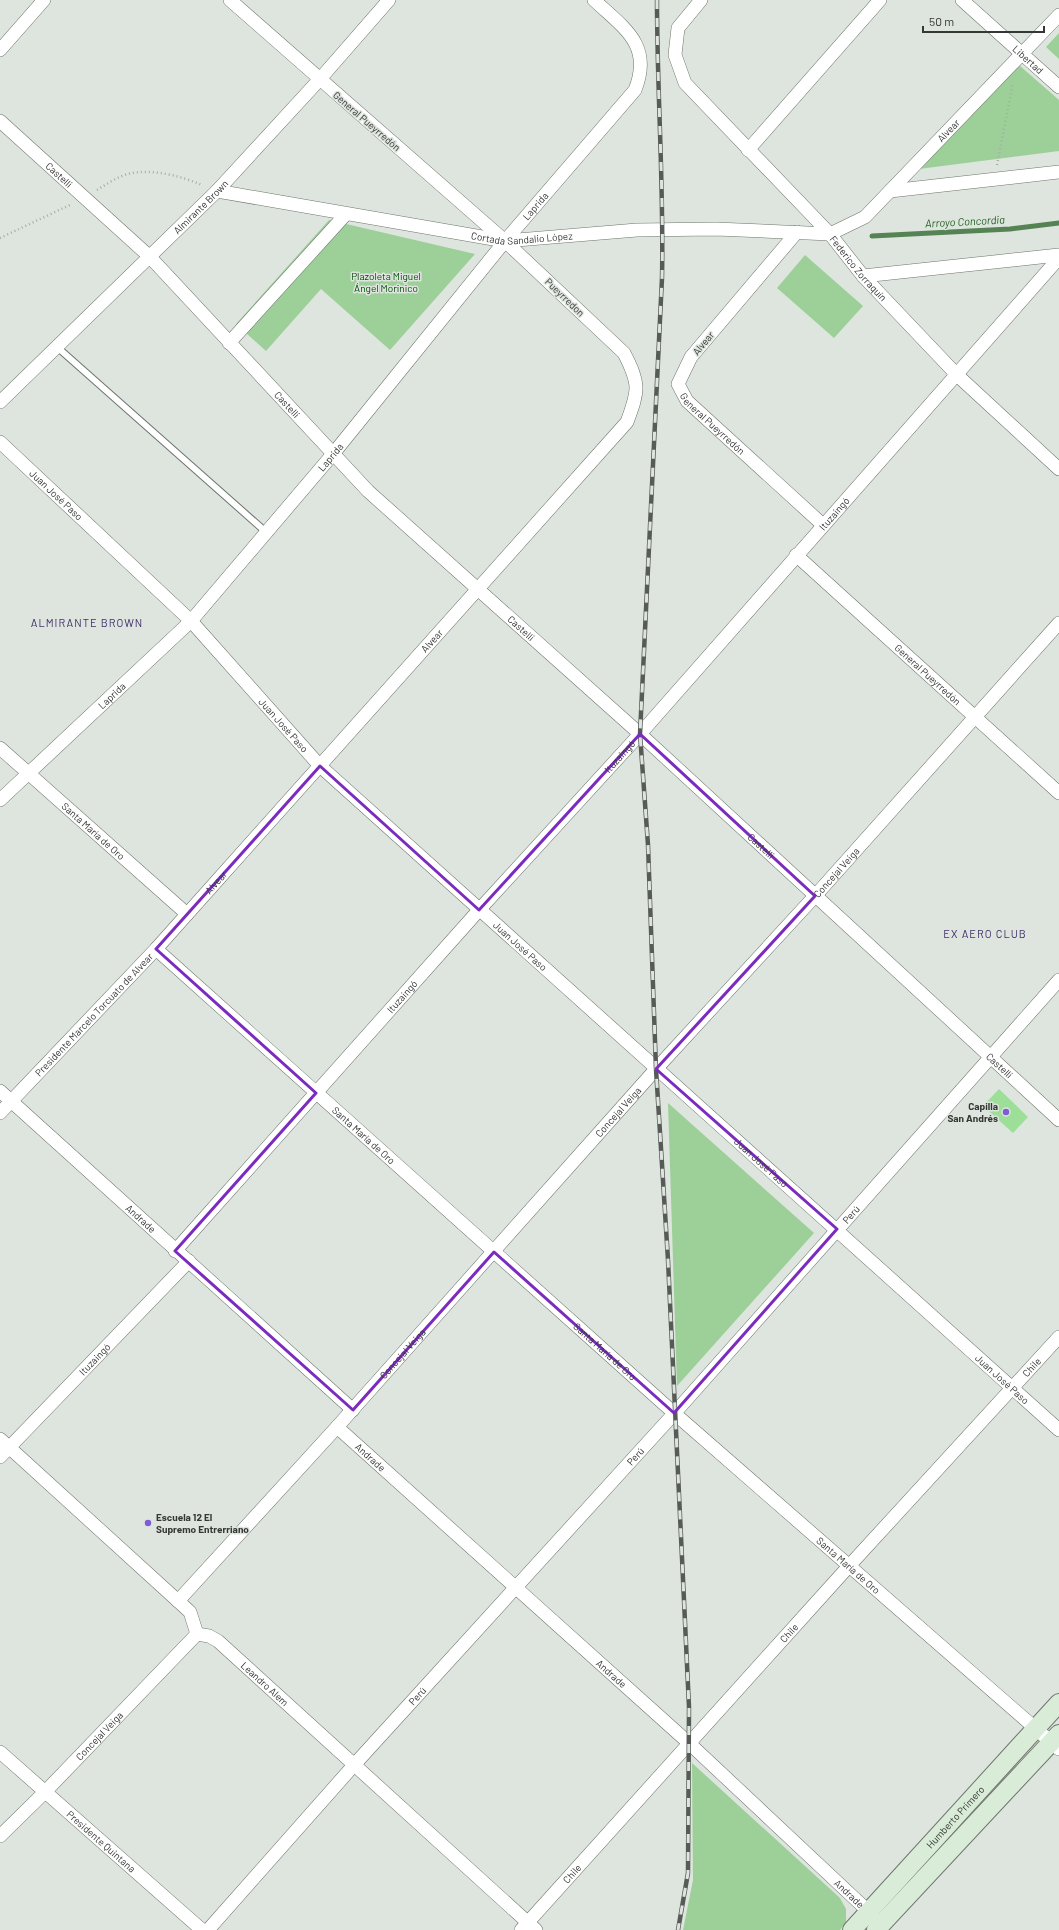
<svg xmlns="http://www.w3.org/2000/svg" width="1059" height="1930" font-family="Barlow,sans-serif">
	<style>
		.green { fill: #9cd098 }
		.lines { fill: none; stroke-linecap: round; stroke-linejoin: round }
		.stream { stroke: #568353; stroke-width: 5 }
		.building { fill: #9dde98 }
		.lane-casing { stroke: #6e746d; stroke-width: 8 }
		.street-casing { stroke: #6e746d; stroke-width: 14 }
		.secondary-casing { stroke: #6e746d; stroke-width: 20 }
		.path { stroke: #a7aca7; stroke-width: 2.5; stroke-dasharray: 1 3; stroke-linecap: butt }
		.lane { stroke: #fff; stroke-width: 6 }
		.street { stroke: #fff; stroke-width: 13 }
		.secondary { stroke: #d9ecd7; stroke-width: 18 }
		.rail-casing { stroke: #575b57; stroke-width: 4.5 }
		.rail { stroke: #dee5de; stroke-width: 3; stroke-dasharray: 9; stroke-linecap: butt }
		.marked { fill: none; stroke: #7b2cbf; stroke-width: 3; stroke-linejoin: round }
		.poi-dot { fill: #7e5cd6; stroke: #dee5de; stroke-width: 1.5 }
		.labels { text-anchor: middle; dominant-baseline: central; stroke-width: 3; stroke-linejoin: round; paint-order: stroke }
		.street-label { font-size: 10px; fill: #353734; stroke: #dee5de }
		.park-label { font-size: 10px; fill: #014902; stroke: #dee5de }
		.poi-label { font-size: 10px; font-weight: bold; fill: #353734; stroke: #dee5de; text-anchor: end }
		.water-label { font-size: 11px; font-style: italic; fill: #1f5e1d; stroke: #dee5de }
		.neighbourhood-label { font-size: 11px; letter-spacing: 1px; fill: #40306c; stroke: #dee5de }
	</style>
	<rect width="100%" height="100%" fill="#dee5de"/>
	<path class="green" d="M1059,33V59L1046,47Z
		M1019,65L1059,100V151L919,169Z
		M329,220L475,254L390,350L321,289L266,351L236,324Z
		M805,255L863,306L834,338L777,288Z
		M668,1103L814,1233L677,1386Z
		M692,1763L840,1898L846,1909V1923L840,1930H683L693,1880Z"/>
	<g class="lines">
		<path class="stream" d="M872,236L1010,229L1059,223"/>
	</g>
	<path class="building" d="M999,1089L1028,1117L1013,1133L983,1106Z"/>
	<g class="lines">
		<g class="lane-casing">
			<path id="lane" d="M57,347L266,532"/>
		</g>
		<g class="street-casing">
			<g id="street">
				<path id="s1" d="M701,0L678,28L675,55L685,83L830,234L863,276L957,375L1059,469"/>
				<path id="s2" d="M962,0L1059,87"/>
				<path d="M0,50L44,0"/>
				<path id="s3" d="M0,121L150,257L368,491L640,734L1059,1120"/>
				<path d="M748,150L880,0"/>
				<path id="s4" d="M217,191L505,241L637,230L716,229L830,234L865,217L1059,15"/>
				<path d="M890,191L1059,172"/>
				<path id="s5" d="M797,232L691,357L678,384L687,401L823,525"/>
				<path d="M863,276L1059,255"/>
				<path d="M229,343L346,214"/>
				<path id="s6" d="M0,402L217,191L320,79L389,0"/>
				<path id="s7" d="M0,442L191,621L320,766L1059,1430"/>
				<path id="s8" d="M796,555L1059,793"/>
				<path id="s9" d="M0,748L187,914"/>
				<path id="s10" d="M0,800L191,621L333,454L505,241L635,90C653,45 624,28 594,0"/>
				<path id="s11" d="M156,949L674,1413L1059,1749"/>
				<path id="s12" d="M0,1091L353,1410"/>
				<path id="s13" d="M0,1113L156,949L627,422C639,390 640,384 624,353L505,241L230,0"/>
				<path id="s14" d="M175,1251L479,910L640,734L1059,258"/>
				<path id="s15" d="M337,1427L690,1744L868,1911L874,1919"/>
				<path id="s16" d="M0,1439L178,1601L190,1612L197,1634L209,1636L218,1641L536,1930"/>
				<path id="s17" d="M0,1457L189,1261"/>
				<path id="s18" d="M178,1601L337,1427L656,1069L815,896L1059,623"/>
				<path id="s19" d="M0,1752L202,1930"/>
				<path id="s20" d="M0,1836L45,1792L197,1634"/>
				<path id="s21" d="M208,1930L354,1765L671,1417L1059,980"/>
				<path id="s22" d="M521,1930L849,1566L1059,1337"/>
			</g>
		</g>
		<g class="secondary-casing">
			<g id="secondary">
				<path id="s23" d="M852,1930L1059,1703"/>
				<path d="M876,1930L1059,1734"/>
			</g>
		</g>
		<path class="path" d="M997,165L1013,83
			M97,190C107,184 117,177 128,174C151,168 181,176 202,185
			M0,238L72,204"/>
		<use href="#lane" class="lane"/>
		<use href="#street" class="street"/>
		<use href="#secondary" class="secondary"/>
		<g class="rail-casing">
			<path id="rail" d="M657,0C657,93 664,185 662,278L640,734L648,845L656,1069L668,1260L689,1707L688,1873L678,1930"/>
		</g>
		<use href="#rail" class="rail"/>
	</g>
	<path class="marked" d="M640,734L815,896L656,1069L837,1229L674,1413L494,1252L353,1410L175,1251L316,1093L156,949L320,766L479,910Z"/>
	<g class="poi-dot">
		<circle cx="1006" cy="1112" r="4"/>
		<circle cx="148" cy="1523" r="4"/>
	</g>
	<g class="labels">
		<g class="street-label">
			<text stroke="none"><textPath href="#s2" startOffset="89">Libertad</textPath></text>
			<text transform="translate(367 121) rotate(41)">General Pueyrredón</text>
			<text stroke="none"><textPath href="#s4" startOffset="777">Alvear</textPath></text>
			<text stroke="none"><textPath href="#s3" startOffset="80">Castelli</textPath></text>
			<text stroke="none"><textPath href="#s10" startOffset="801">Laprida</textPath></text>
			<text stroke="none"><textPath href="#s6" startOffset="280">Almirante Brown</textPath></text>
			<text stroke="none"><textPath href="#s4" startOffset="309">Cortada Sandalio López</textPath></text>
			<text stroke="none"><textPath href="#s1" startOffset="347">Federico Zorraquín</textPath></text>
			<text transform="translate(565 297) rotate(44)">Pueyrredon</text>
			<text transform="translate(703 343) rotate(-50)">Alvear</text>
			<text stroke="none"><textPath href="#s3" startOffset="404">Castelli</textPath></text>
			<text stroke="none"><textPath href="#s5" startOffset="247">General Pueyrredón</textPath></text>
			<text stroke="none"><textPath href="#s10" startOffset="477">Laprida</textPath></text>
			<text stroke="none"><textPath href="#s7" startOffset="77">Juan José Paso</textPath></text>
			<text stroke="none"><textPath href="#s14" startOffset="989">Ituzaingó</textPath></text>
			<text stroke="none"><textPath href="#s3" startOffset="728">Castelli</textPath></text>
			<text stroke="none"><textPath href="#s13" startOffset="640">Alvear</textPath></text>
			<text stroke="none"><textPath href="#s8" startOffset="178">General Pueyrredón</textPath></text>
			<text stroke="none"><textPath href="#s10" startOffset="153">Laprida</textPath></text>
			<text stroke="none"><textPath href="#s7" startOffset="401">Juan José Paso</textPath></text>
			<text stroke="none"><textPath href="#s14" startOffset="665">Ituzaingó</textPath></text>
			<text stroke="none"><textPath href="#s9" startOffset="125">Santa María de Oro</textPath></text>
			<text stroke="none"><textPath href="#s3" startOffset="1052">Castelli</textPath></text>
			<text stroke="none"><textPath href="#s18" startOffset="982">Concejal Veiga</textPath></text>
			<text stroke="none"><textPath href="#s13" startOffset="316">Alvear</textPath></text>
			<text stroke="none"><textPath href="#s7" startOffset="725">Juan José Paso</textPath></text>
			<text stroke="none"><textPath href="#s14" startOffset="341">Ituzaingó</textPath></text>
			<text stroke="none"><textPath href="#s13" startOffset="136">Presidente Marcelo Torcuato de Alvear</textPath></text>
			<text stroke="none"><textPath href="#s3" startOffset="1376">Castelli</textPath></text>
			<text stroke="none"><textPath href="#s18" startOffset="658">Concejal Veiga</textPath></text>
			<text stroke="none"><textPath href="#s11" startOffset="279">Santa María de Oro</textPath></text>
			<text stroke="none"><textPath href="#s7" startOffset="1049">Juan José Paso</textPath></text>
			<text stroke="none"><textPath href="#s21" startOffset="962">Perú</textPath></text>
			<text stroke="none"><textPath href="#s12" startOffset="190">Andrade</textPath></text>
			<text stroke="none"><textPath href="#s11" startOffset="603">Santa María de Oro</textPath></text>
			<text stroke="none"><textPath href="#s18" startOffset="334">Concejal Veiga</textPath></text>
			<text stroke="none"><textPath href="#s17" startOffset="136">Ituzaingó</textPath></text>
			<text stroke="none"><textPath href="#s22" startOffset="760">Chile</textPath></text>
			<text stroke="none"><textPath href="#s7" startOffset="1373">Juan José Paso</textPath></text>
			<text stroke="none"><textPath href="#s21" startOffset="638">Perú</textPath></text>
			<text stroke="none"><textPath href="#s15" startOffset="45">Andrade</textPath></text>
			<text stroke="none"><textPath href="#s11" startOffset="927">Santa María de Oro</textPath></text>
			<text stroke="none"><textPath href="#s22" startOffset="400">Chile</textPath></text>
			<text stroke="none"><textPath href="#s15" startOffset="369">Andrade</textPath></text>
			<text stroke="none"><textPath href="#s16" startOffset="366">Leandro Alem</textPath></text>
			<text stroke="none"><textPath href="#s21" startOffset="314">Perú</textPath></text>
			<text stroke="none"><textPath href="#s20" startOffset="141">Concejal Veiga</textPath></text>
			<text stroke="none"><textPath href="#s23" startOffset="153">Humberto Primero</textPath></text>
			<text stroke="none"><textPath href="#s19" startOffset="135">Presidente Quintana</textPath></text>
			<text stroke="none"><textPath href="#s22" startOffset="76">Chile</textPath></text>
			<text stroke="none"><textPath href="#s15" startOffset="693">Andrade</textPath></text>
		</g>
		<g class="park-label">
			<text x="386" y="276">Plazoleta Miguel<tspan x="386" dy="12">Ángel Morinico</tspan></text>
		</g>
		<g class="poi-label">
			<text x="998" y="1106">Capilla<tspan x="998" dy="12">San Andrés</tspan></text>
			<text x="156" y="1517" text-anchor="start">Escuela 12 El<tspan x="156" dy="12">Supremo Entrerriano</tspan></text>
		</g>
		<g class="water-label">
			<text transform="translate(965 221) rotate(-3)">Arroyo Concordia</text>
		</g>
		<g class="neighbourhood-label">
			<text x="87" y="622">ALMIRANTE BROWN</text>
			<text x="985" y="933">EX AERO CLUB</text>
		</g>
	</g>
	<path d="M923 26v6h121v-6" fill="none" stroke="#353734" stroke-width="2"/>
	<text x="929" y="26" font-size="12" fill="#353734" stroke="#dee5de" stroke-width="3" paint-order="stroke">50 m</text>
</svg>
